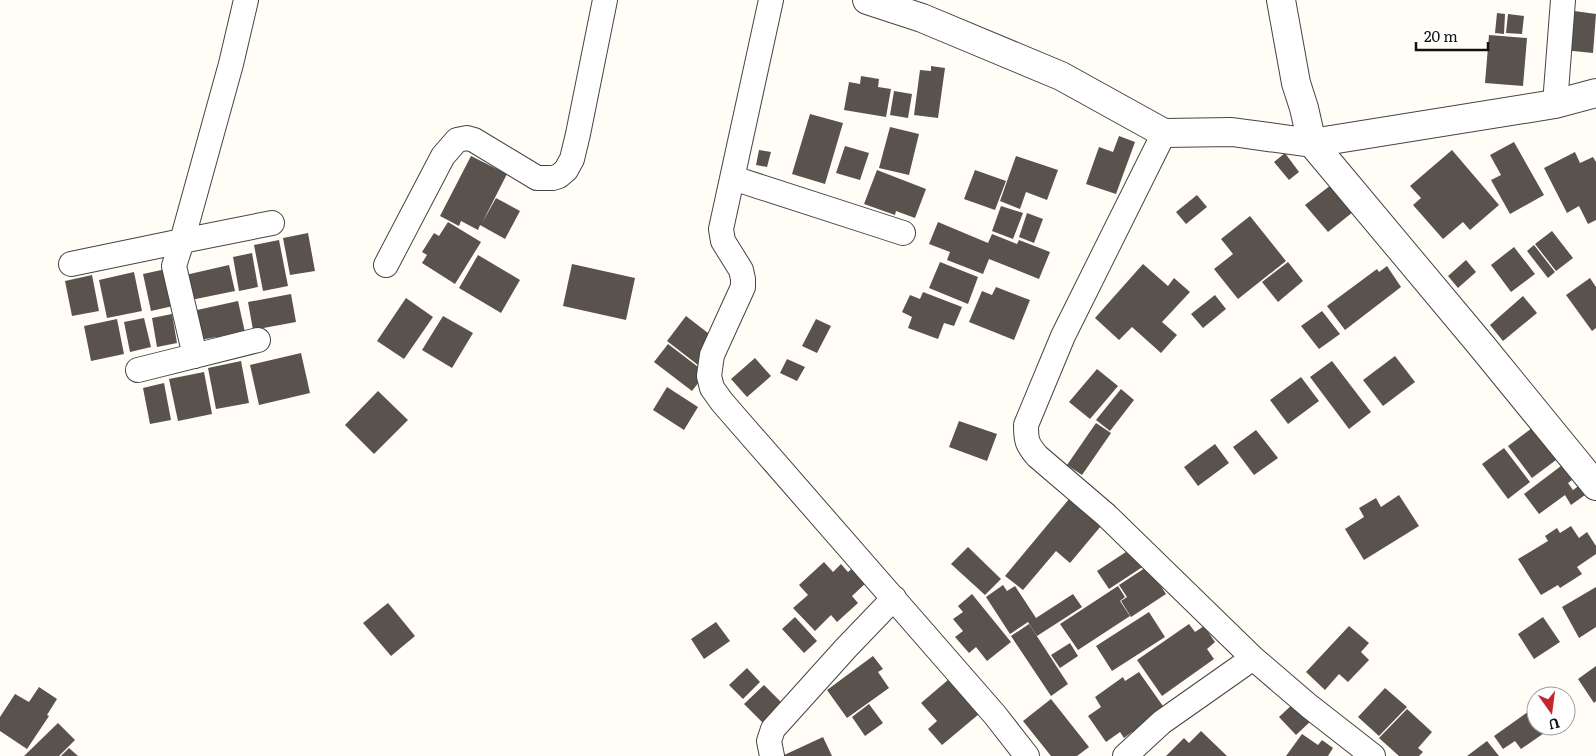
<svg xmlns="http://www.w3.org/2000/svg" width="1596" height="756" font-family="Literata,serif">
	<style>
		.building { fill: #5a524d }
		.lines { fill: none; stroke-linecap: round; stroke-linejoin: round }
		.minor-casing { stroke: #444; stroke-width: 26 }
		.tertiary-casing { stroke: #444; stroke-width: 30 }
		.minor { stroke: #fff; stroke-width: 24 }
		.tertiary { stroke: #fff; stroke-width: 28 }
	</style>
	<rect width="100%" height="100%" fill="#fffdf5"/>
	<path class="building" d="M1567,10L1596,14L1593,53L1563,50Z
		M1497,13L1505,14L1504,34L1495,33Z
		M1508,14L1524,16L1522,34L1506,33Z
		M1489,35L1527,38L1523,86L1485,83Z
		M931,66L945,68L938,118L914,115L920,70L931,71Z
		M861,76L879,79L878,87L891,89L886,117L844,110L849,82L860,84Z
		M894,91L912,94L908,118L890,115Z
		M810,114L843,123L825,184L792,174Z
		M890,127L919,134L909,175L879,168Z
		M1119,136L1135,142L1116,194L1086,184L1099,147L1113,152Z
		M1514,142L1544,195L1510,214L1491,180L1501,175L1490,155Z
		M845,146L869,153L860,180L836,173Z
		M759,150L771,152L767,167L756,165Z
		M1452,150L1499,205L1470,230L1463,222L1443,239L1413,205L1421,198L1410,186Z
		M1575,152L1580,163L1593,157L1596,162V220L1588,224L1579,206L1567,213L1544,168Z
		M1285,153L1299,172L1289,180L1274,162Z
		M471,156L507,174L482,223L496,198L520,211L505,239L480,225L478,230L461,221L459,226L440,216Z
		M1016,156L1058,170L1047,200L1026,192L1020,209L1000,201Z
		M877,170L926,189L915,218L896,211L895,215L864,204Z
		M975,170L1006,181L995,210L964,199Z
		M1331,185L1353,212L1328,232L1305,205Z
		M1197,195L1207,207L1186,224L1176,212Z
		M1001,206L1023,213L1013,239L992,231Z
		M1027,213L1043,219L1034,243L1019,237Z
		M1250,216L1286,261L1238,299L1214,269L1233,254L1221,239Z
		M448,222L481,242L455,284L422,263L427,255L422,252L434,233L439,236Z
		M938,222L988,243L992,234L1017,244L1019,240L1050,252L1039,279L989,259L983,274L947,260L950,252L929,244Z
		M1552,231L1573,258L1556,271L1535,244Z
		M308,233L315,271L290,275L283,238Z
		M279,240L288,286L263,291L254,245Z
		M1534,245L1555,272L1548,278L1527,251Z
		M1514,247L1535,274L1511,292L1491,265Z
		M252,253L258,287L239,291L233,257Z
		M478,255L520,280L501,313L459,288Z
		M1466,260L1476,272L1458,288L1448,276Z
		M940,262L978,277L968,304L929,288Z
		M1288,262L1303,281L1278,302L1262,282Z
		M572,264L635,278L626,320L563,306Z
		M1143,264L1168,286L1174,278L1190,292L1162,322L1177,335L1161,353L1132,327L1119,340L1095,318Z
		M229,265L235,291L186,301L181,276Z
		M1387,266L1401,287L1345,330L1327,306L1377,269L1379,272Z
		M166,269L173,306L151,311L143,274Z
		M134,272L142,311L107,318L99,280Z
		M92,275L99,311L72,316L65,281Z
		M1590,278L1596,287V328L1592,331L1566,295Z
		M996,287L1030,300L1014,340L969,322L982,291L992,295Z
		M923,292L962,307L954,326L944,323L938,339L908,328L912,317L902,312L910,295L920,299Z
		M291,294L296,322L253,330L248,302Z
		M1215,295L1226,309L1203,328L1191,314Z
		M1523,296L1537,313L1503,341L1490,325Z
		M406,298L433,317L404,359L377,341Z
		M238,301L248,346L220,352L217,337L194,341L188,312Z
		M1322,311L1340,334L1319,349L1301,326Z
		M172,314L177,343L157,347L152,318Z
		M443,316L473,333L452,368L422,350Z
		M686,316L717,340L698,365L667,341Z
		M144,318L151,347L130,352L124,322Z
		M117,319L124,354L91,361L84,326Z
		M816,319L831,326L817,353L802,346Z
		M668,344L706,373L692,391L654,362Z
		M301,353L310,393L259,405L250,365Z
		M1395,356L1415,382L1383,406L1363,380Z
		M755,358L771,376L747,397L731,379Z
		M787,359L805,367L797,381L780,373Z
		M241,361L249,403L216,409L208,368Z
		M1332,361L1371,412L1349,429L1310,377Z
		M1097,369L1118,386L1090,419L1069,402Z
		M204,372L212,414L178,421L169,379Z
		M1301,377L1319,401L1288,424L1270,400Z
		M164,383L171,420L150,424L143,388Z
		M667,387L698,407L684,430L653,410Z
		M1121,389L1134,400L1110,431L1096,420Z
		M378,391L408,420L374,454L345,425Z
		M959,421L997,434L987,461L949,447Z
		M1540,422L1564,454L1532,478L1508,446Z
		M1096,423L1111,433L1082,475L1067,465Z
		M1256,430L1278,458L1254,475L1233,447Z
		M1215,444L1229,463L1198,486L1184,467Z
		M1504,448L1530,482L1508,499L1482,464Z
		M1561,466L1572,480L1568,483L1573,490L1568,494L1585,481L1592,490L1571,505L1565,495L1539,514L1524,494Z
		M1074,493L1106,520L1070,563L1056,551L1023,590L1005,576Z
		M1399,495L1419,526L1364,560L1345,529L1364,517L1359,508L1376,498L1381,507Z
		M1571,526L1579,538L1587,532L1596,546V554L1577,567L1582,574L1560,588L1558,585L1541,595L1518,559L1548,541L1545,536L1557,528L1560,533Z
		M1135,546L1147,564L1109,589L1097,571Z
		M968,547L1001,579L985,595L951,564Z
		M824,562L833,572L841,564L848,572L855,566L868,581L852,596L858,603L837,622L831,615L815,631L793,608L808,595L799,585Z
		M1148,566L1166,594L1131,617L1121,601L1127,597L1119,585Z
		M1003,585L1007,591L1015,586L1036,618L1073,594L1082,607L1037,636L1028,622L1010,634L986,597Z
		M1118,586L1125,597L1120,601L1130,616L1078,650L1060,624Z
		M1596,587V627L1579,638L1562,607Z
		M972,594L1011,642L987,661L976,647L969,653L955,637L963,631L953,619L963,612L958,606Z
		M388,603L415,636L391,656L363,623Z
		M1149,612L1165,637L1112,671L1096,646Z
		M795,617L817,641L804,653L782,629Z
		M1543,617L1560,642L1534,659L1518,634Z
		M716,622L730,641L704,659L691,639Z
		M1029,624L1068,684L1051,696L1011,636Z
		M1189,624L1195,632L1204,626L1215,642L1207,649L1214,659L1162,696L1137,660Z
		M1349,626L1369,643L1361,652L1369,660L1348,682L1339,674L1325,690L1306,672Z
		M1070,643L1078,656L1060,668L1051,655Z
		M873,656L883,669L878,672L889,688L847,718L827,690Z
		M1596,666V701L1594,703L1578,679Z
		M747,668L760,682L743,699L729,685Z
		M1139,672L1165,709L1135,736L1132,732L1124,738L1120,732L1106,742L1088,716L1101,707L1095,697L1123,677L1125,681Z
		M955,674L985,709L942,745L928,729L937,721L921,703Z
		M764,685L787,708L767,727L744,704Z
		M39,687L57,699L47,715L49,716L27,749L0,731V717L15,694L29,702Z
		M1385,688L1407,707L1379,736L1358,717Z
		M1051,699L1089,747L1077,756H1051L1023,721Z
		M1296,701L1313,719L1296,735L1279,717Z
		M869,704L883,723L865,736L852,717Z
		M1407,709L1432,732L1418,748L1423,752L1419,756H1399L1379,738Z
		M1532,709L1536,715V726H1544L1547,731L1521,749L1515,741L1503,749L1494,736Z
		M58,723L75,740L59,756H24Z
		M1201,731L1227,756H1166L1184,738L1189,743Z
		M1302,734L1318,745L1322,740L1333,748L1328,756H1286Z
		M823,737L832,756H782Z
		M1487,741L1499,756H1467Z
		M69,748L78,756H61Z"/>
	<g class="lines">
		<g class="minor-casing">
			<path id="minor" d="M771,0L721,229L723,241L741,270L743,279V287L712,355L709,376L712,388L722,402L995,715L1027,756
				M1555,104L1563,0
				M1164,133L1063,336L1026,425C1026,441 1027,444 1037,456L1106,515L1253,658L1309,706L1373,756
				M733,178L903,233
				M71,264L182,241L231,64L246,0
				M386,265L443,156L457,140L467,138L474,140L537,178H553L559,176L566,170L572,159L578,134L605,0
				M195,356L174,266L182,241L272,223
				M138,370L258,340
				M772,756L769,741L773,729L846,648L894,598
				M1125,756L1162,722L1253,658"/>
		</g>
		<g class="tertiary-casing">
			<path id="tertiary" d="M867,0L922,18L1061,76L1164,133L1232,132L1312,143L1555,104L1596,93
				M1281,0L1296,83L1304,108L1312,143L1481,345L1596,486"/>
		</g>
		<use href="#minor" class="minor"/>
		<use href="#tertiary" class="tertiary"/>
	</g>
	<g transform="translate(1551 711) rotate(166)"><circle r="24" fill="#ffffff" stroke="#a0a0a0"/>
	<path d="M0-4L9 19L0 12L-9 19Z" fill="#c4262e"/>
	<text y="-8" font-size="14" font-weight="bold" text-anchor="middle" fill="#111111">U</text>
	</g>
	<path d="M1416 42v8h72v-8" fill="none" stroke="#111111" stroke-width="2.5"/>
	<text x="1424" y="42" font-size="15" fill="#111111" stroke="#ffffff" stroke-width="4" paint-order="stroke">20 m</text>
</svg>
